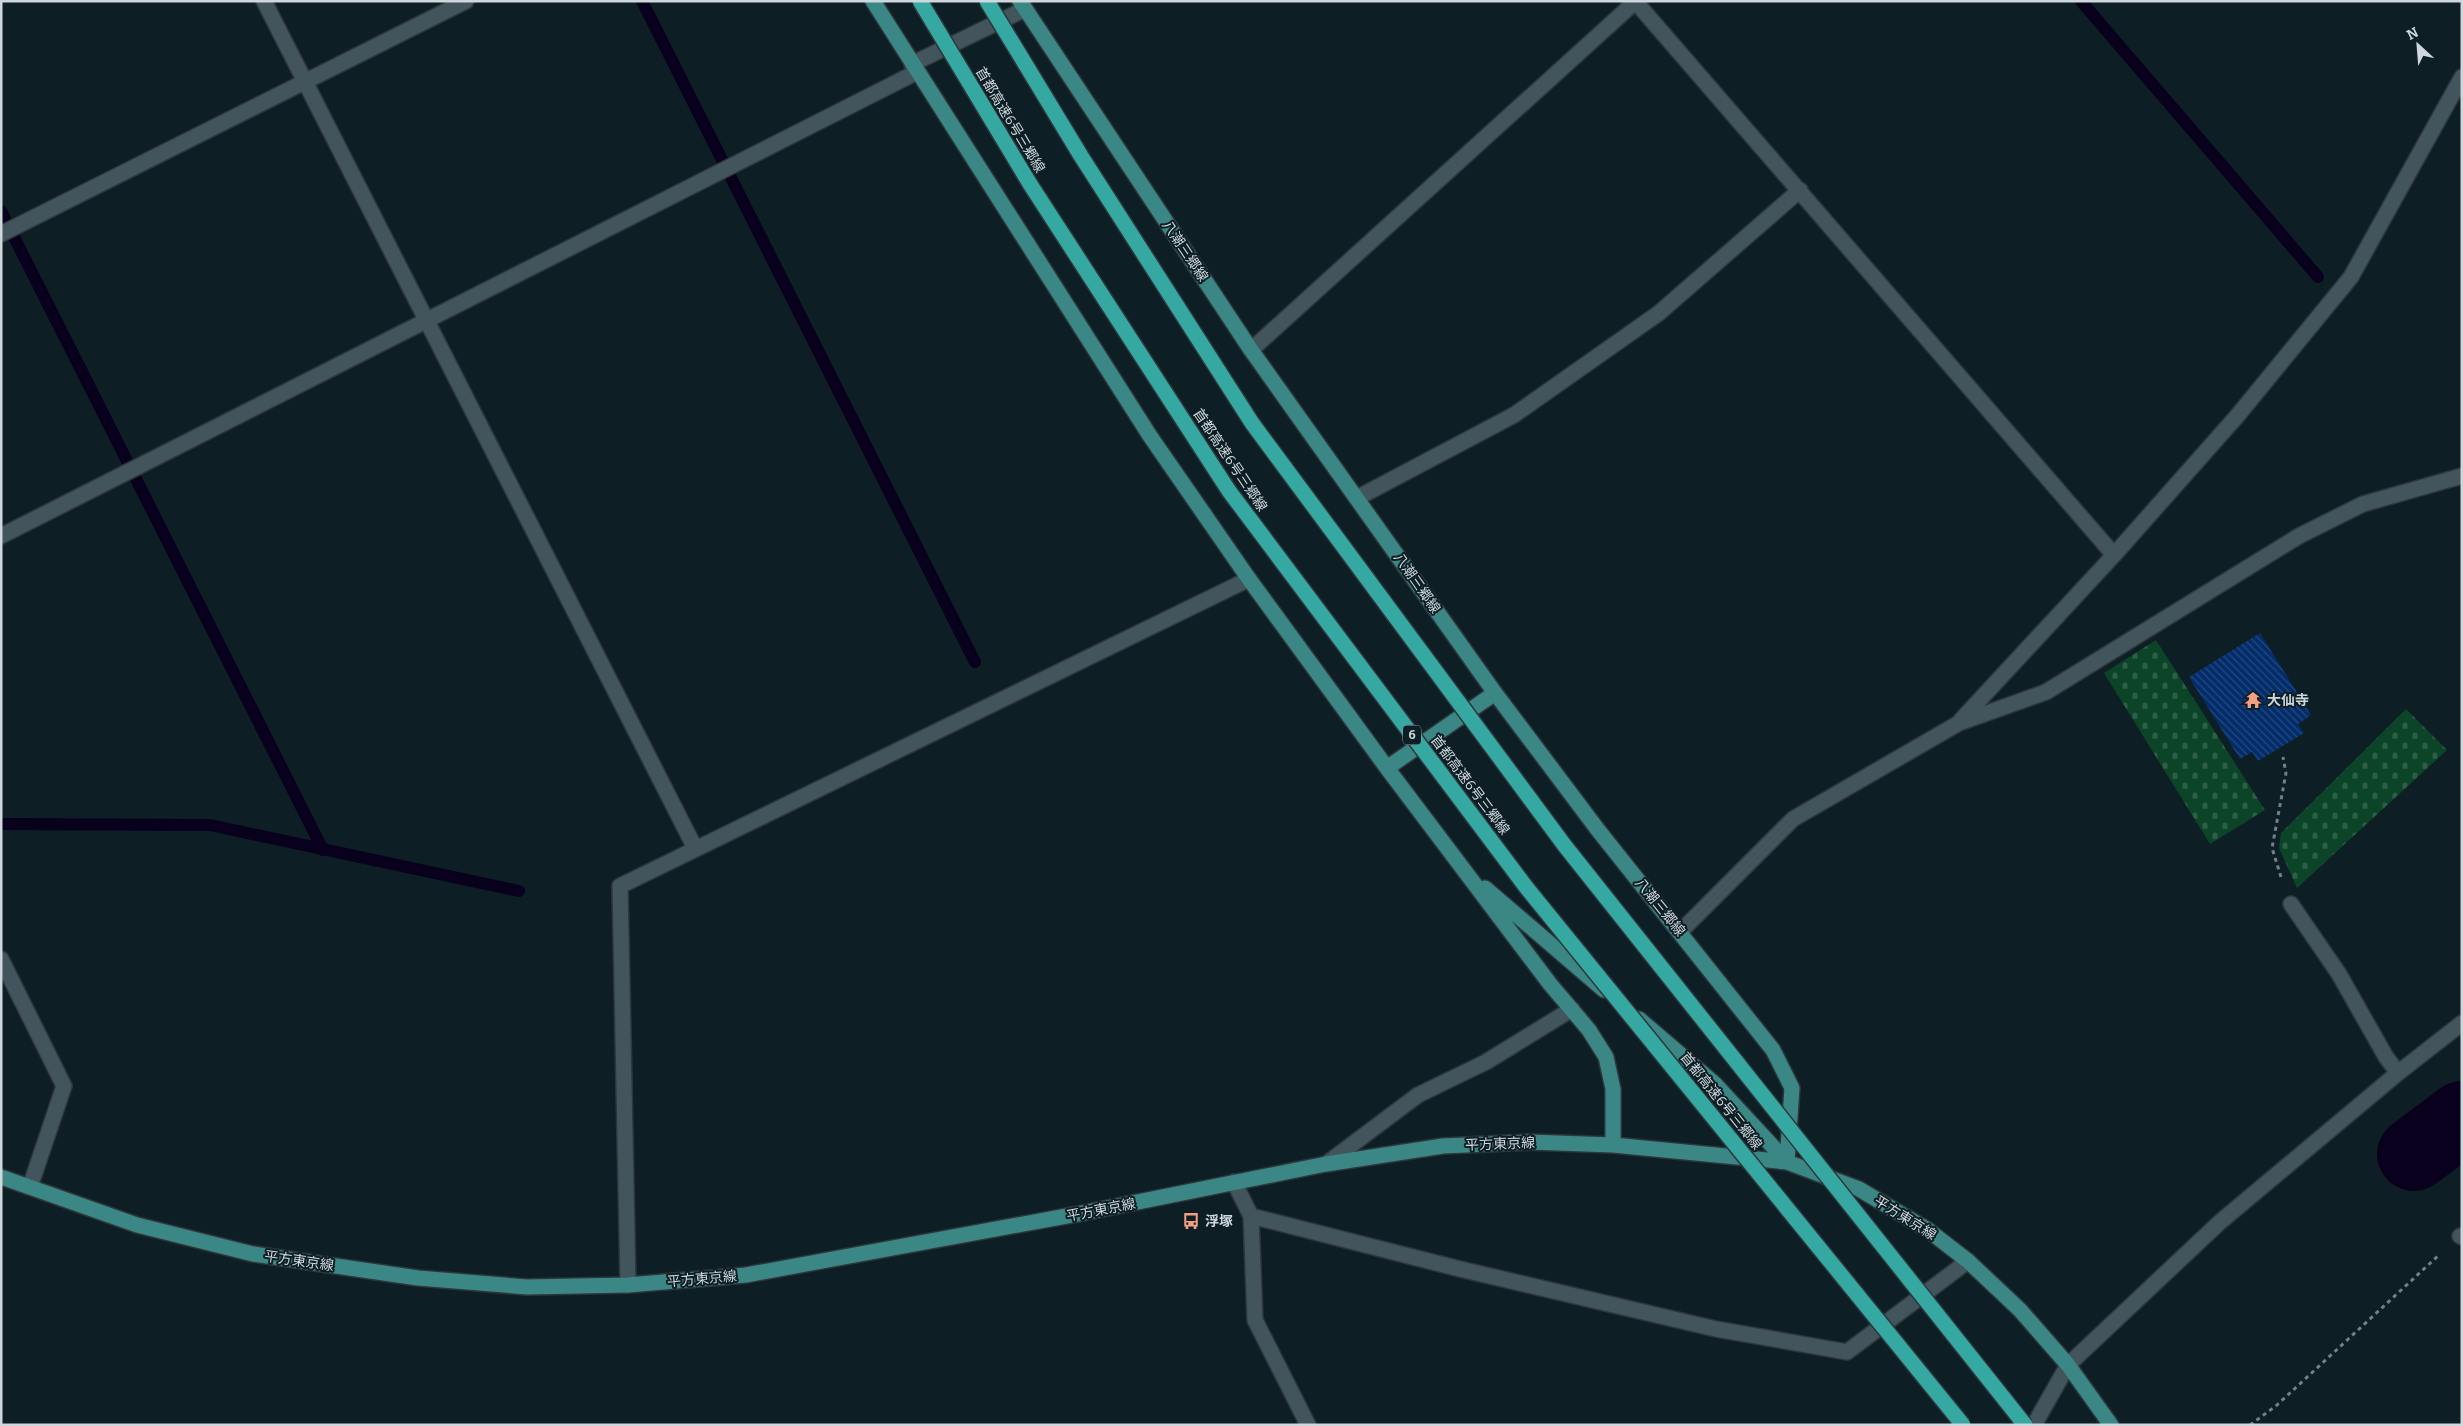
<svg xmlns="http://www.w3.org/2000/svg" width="2463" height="1426" font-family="Bitter,'Noto Sans JP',serif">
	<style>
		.cemetery { fill: url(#cemetery-stones) }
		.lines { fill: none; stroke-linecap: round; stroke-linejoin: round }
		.stream { stroke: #09001d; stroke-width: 12 }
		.river { stroke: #09001d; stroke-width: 74 }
		.building { fill: url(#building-back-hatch) }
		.minor-casing { stroke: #2d363b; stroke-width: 18 }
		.major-casing { stroke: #2d363b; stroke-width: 18 }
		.path { stroke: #738086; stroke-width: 3; stroke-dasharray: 4 4; stroke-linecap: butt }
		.minor { stroke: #42555c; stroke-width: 15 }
		.major { stroke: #3b8786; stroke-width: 15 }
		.highway-bridge-casing { stroke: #2d363b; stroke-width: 18; stroke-linecap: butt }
		.highway-bridge { stroke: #36a8a2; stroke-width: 15 }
		.labels { text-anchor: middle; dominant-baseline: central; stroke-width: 4; stroke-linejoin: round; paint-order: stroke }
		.shield { fill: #0d1e24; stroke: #93a0a5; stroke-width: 1 }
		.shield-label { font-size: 12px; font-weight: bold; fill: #cdd7dc }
		.street-label { font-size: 14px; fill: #cdd7dc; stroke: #0d1e24 }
		.poi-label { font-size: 14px; font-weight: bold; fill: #cdd7dc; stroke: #0d1e24; text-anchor: start }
	</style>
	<defs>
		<pattern id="cemetery-stones" width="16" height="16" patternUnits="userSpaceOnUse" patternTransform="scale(1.25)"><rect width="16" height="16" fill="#0b4427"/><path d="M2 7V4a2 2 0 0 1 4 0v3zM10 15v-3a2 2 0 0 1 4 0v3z" fill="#2d5e46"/></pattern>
		<pattern id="building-back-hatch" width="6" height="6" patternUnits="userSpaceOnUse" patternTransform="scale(1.25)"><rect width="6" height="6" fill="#022c6a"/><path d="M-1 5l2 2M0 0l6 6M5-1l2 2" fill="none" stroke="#264a7f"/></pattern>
	</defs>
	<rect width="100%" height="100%" fill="#0d1e24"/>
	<path class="cemetery" d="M2156,640L2265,810L2210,844L2104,673Z
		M2406,709L2447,750L2297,888L2279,848L2281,833Z"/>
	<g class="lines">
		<path class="stream" d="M642,1L975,662
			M2081,1L2318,277
			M1,211L323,850
			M1,824L210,825L519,891"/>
		<path class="river" d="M2414,1154L2462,1118"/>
	</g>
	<path class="building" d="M2260,633L2311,715L2298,724L2304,733L2258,761L2252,752L2240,759L2189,677Z"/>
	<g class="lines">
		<g class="minor-casing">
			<path id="minor" d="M264,1L695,848
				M1635,1L2114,555
				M912,64L1025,9
				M1,234L466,1
				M1251,350L1636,1
				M1357,498L1514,415L1659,313L1800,190
				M1,536L917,72
				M1961,720L2114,555L2238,415L2351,277L2462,77
				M2291,904L2339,974L2386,1057L2398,1073
				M1680,932L1793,819L1959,723L2046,692L2299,536L2363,504L2462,476
				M1,959L64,1086L30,1187
				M1326,1164L1418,1095L1486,1062L1572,1009
				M1234,1182L1251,1216L1460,1269L1716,1329L1847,1352L1968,1261
				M1251,1216L1255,1320L1308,1425
				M2460,1236L2462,1237
				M628,1285L620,886L1249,579
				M2034,1425L2068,1365L2220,1222L2398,1073L2462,1023"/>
		</g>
		<g class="major-casing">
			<path id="major" d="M873,1L1150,436L1249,579L1387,768L1550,984L1589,1030L1606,1057L1613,1089V1145
				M1020,1L1251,350L1495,693L1598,830L1773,1050L1792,1088L1787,1162
				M1387,768L1495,693
				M1485,888L1604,990
				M1639,1019L1715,1084L1787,1162
				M1,1177L137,1225L253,1254L418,1278L527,1287L628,1285L746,1275L1083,1213L1326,1164L1443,1146L1529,1142L1613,1145L1787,1162L1859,1189L1928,1230L1968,1261L2020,1310L2068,1365L2111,1425"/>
		</g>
		<path class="path" d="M2281,877L2272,848L2286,773L2283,757
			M2250,1425L2277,1405L2439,1255"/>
		<use href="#minor" class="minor"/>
		<use href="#major" class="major"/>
		<g class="highway-bridge-casing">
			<path id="highway-bridge" d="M920,1L1030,184L1229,491L1526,887L1963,1425
				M987,1L1081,156L1252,423L1565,846L2025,1425"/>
		</g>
		<use href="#highway-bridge" class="highway-bridge"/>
	</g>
	<defs>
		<g id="temple-bare" transform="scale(1.35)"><path d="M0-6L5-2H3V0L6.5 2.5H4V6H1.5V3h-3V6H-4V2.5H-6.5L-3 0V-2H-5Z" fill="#f39f85" stroke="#0d1e24" stroke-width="2.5" paint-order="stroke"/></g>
		<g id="bus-bare" transform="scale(1.35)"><path d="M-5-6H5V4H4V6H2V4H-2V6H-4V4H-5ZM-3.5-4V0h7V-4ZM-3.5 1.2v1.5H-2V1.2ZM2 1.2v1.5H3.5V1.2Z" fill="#f39f85" stroke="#0d1e24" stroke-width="2.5" paint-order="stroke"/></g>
	</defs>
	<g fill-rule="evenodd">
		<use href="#temple-bare" x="2253" y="700"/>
		<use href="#bus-bare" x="1191" y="1221"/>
	</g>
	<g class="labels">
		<rect class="shield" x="1403" y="725.5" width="18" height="19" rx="4"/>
		<g class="shield-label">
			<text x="1412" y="735">6</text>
		</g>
		<g class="street-label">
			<text transform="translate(1010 120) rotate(59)">首都高速6号三郷線</text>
			<text transform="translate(1185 251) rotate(56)">八潮三郷線</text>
			<text transform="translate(1230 460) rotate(56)">首都高速6号三郷線</text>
			<text transform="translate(1417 583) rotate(55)">八潮三郷線</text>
			<text transform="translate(1470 785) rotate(53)">首都高速6号三郷線</text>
			<text transform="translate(1660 907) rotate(51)">八潮三郷線</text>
			<text transform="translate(1721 1101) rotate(51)">首都高速6号三郷線</text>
			<text transform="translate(1500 1144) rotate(-2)">平方東京線</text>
			<text transform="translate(1101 1210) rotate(-11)">平方東京線</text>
			<text transform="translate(1905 1218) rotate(32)">平方東京線</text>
			<text transform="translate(299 1261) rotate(8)">平方東京線</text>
			<text transform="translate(702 1279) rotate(-5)">平方東京線</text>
		</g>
		<g class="poi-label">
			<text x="2267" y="700">大仙寺</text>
			<text x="1205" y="1221">浮塚</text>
		</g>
	</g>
	<rect width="2463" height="1426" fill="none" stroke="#cdd7dc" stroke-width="5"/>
	<g transform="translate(2418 45) rotate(334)" stroke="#0d1e24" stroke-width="4" paint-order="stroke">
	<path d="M0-4L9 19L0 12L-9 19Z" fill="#cdd7dc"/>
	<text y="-8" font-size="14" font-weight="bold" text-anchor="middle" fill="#cdd7dc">N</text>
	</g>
</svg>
